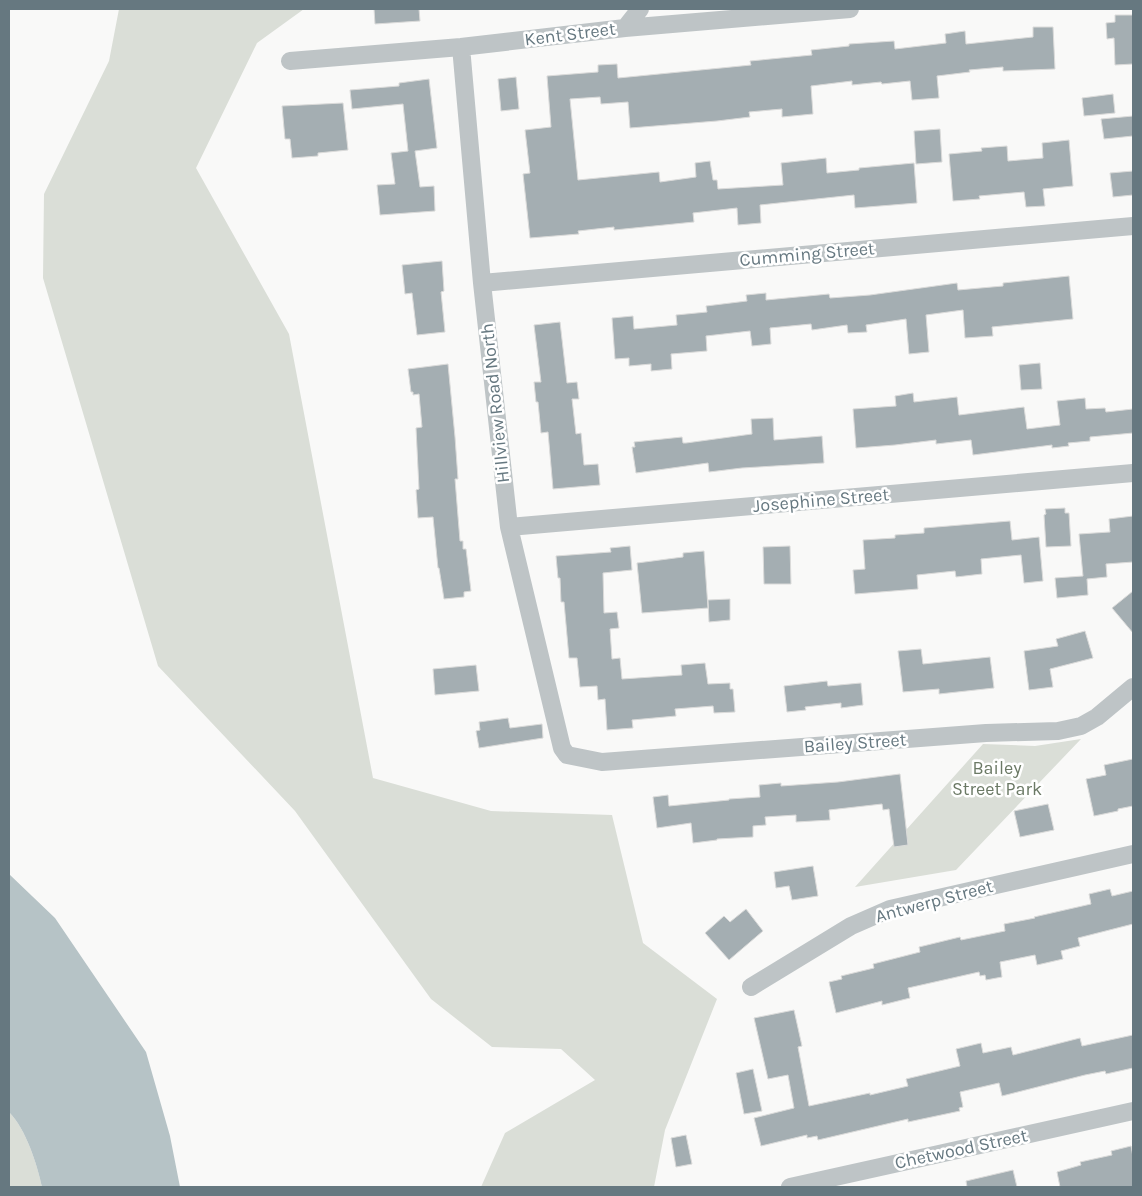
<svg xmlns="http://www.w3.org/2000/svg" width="1142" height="1196" font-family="Karla,sans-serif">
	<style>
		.green { fill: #daded7 }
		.water { fill: #b6c3c6 }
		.building { fill: #a4aeb2; stroke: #dbdbda }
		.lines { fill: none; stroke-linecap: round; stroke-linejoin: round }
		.street { stroke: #bec4c6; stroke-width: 18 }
		.labels { text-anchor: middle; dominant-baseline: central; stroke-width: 5; stroke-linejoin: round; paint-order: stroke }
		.street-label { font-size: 18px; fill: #667880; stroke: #fff }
		.park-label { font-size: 18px; fill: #6b7965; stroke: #fff }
	</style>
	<rect width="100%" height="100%" fill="#f9f9f8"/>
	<path class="green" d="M119,9H304L257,43L196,168L289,334L373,778L491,811L612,815L643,943L717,999L665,1130L654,1187H481L505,1133L595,1080L561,1049L492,1047L431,999L295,811L158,666L43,278L44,194L109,61Z
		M1081,739L956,870L855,887L983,744L1035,746Z
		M9,1112C26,1129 37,1164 42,1187H9Z"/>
	<path class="water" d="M9,874L55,918L146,1052L170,1136L180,1187H42C37,1164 26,1129 9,1112Z"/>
	<path class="building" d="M374,9H419L420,21L375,24Z
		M1115,15H1133V64L1115,65L1114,38L1107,39L1106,23L1115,22Z
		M1033,27H1053L1055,69L1003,71V67L969,70L970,72L937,76L939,98L912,100L910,81L882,84L881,82L852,85V81L811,86L813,114L782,117V109L749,112L750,117L717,121L630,128L628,102L601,104L600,97L570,99L578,180L659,172L660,182L696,177L695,163L710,161L713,180H717L718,189L783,185L781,163L826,158L827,173L859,170V168L914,163L917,203L855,208L854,195L760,205L761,223L738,225L737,208L693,213L694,222L614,230V227L578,231L579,234L530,238L523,174L530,173L525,130L551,127L547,76L598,72V65L617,64L618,78L721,68L751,65L750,61L812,55L811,50L849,46V44L894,41L895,49L946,43L945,34L965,31L966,44L1033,37Z
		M516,77L519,109L501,111L498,79Z
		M429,79L437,148L415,151L420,187L434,186L435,211L380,215L377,185L395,184L391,153L408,151L403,104L352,109L350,90L399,86V83Z
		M1113,94L1115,113L1084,116L1082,98Z
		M343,103L348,150L318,153V156L292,158L290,139H285L282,106Z
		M1133,116V136L1104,139L1101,119Z
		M940,129L942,162L916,164L914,131Z
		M1069,140L1073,186L1043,189L1045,206L1026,207L1024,192L979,196L980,199L953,201L949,154L982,151L981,148L1007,146L1008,161L1043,158L1042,143Z
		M1133,171V195L1113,197L1110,173Z
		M442,261L444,291L441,292L445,332L417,335L412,293L405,294L402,265Z
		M1069,276L1073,319L992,327L993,336L965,338L963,310L926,315L929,352L909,354L906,319L866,325L867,332L848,333L847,325L812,330L811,324L770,328L771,344L752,346L750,331L706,336L707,351L671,354L672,369L651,371V364L629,366V358L615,359L612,318L633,316L634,329L677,325L676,315L707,312L706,306L747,301L746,295L766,293V300L829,294L830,298L870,295L957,283L958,290L1003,286V283Z
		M560,322L567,383L577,382L579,399H572L576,434L581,433L584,465L598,464L600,485L553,489L548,432L541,433L538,402H536L534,382H541L534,325Z
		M1040,363L1042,389L1021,390L1019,365Z
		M448,364L455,437L458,479H455L460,541H463V549H466L471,591L464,592V597L444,599L439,568H438L433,517L418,518L416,490L419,489L416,428L422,427L419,394L413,395V392H411L408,369Z
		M913,393L914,402L957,397L959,415L1024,407L1027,429L1060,425L1057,401L1085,398L1086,409L1105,408L1106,412L1133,409V433L1090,437V441L1068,443L1069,446L1052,448V445L973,455L971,440L936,444V440L895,445L856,448L853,409L896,406L895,396Z
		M773,418L774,440L822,436L824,463L742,468L709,472L708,463L636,473L632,447H635L634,442L682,437L683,443H686L752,434L751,419Z
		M1065,508V513H1069L1071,546L1046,547L1044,515L1046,514L1045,509Z
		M1133,516V562L1106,564L1107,577L1087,579L1088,595L1057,598L1055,578L1083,576L1079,534L1110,532L1109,519Z
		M1010,521L1012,540L1039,537L1043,581L1024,583L1021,555L981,559L982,574L956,577L955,571L917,575L918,589L855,594L853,570L865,569L863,540L895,538V535L924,533V528Z
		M630,546L632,570L603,573L604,613L617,612L619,628L610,629L612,659L620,658L622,679L682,675L681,665L705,663L708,684L730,683V689H733L735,712L714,713L713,706L675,709L676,716L632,720L633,728L607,730L605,699L598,700L597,686L580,687L577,658H569L564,602H561L560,578H558L556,556L611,552L610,548Z
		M790,546L791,584H764L763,547Z
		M704,551L708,608L642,613L637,563L683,557V553Z
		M1133,591V633L1112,608Z
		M730,599V620L709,622L708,600Z
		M1085,631L1093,658L1050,669L1053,687L1029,690L1024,651L1058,646L1056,639Z
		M921,649L923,664L990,657L994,688L939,694V689L903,692L898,651Z
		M476,665L479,691L435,695L433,669Z
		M827,681L828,686L861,683L863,705L841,708V703L805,707L806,710L787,712L784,686Z
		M508,718L510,728L542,724L543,738L479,748L476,731L480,730L479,722Z
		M1133,759V806L1118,809V811L1094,816L1086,779L1106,775L1104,765Z
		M900,774L908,845L894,847L889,809L883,810L882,804L829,810L830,820L796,822V815L765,817L766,825L753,826V837L717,839V840L693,843L691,823L657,828L653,797L668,795L669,806L729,800V799L760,797L759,785L781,783V786L838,782Z
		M1048,804L1054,830L1020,837L1014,811Z
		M813,866L818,896L792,900L789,886L776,888L774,872Z
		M1110,889L1112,896L1133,891V924L1078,938L1080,946L1061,951L1063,959L1037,965L1035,955L1000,962L1002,977L986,980L985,975L980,976L979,972L908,988L910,998L882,1005V1001L836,1013L829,982L842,979L841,976L874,968L873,964L920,952L919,947L960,937L961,940L1005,931L1004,924L1035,918L1034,917L1091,904L1089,894Z
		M746,909L763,931L729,960L705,933L724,916L730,922Z
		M794,1010L802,1046L798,1047L809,1106L870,1093V1095L908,1086L906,1079L960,1066L956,1049L981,1043L983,1053L1011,1047L1013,1055L1080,1038L1082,1046L1133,1035V1068L1106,1074L1105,1071L1085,1075L1002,1096L999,1083L960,1092L963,1107L959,1108L960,1111L908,1122V1119L818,1140L817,1136L807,1138V1135L761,1146L754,1118L794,1108L788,1075L768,1079L754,1018Z
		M753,1069L762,1111L744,1114L736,1073Z
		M686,1135L692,1164L676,1167L671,1138Z
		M1131,1146L1133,1157V1187H1060L1057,1172L1081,1165L1080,1162L1112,1155L1111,1151Z
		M1013,1170L1017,1187H967L966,1181Z"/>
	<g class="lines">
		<path class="street" d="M625,28L640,9
			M461,47L482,283L509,527L562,748L567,755L602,762L986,733L1058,731L1081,726L1097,717L1133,687
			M290,61L461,47L625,28L850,9
			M482,283L1133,226
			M509,527L1133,473
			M751,987L851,926L890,909L1133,854
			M790,1187L1133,1111"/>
	</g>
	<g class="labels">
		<g class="street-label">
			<text transform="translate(570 34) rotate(-7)">Kent Street</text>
			<text transform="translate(807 254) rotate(-5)">Cumming Street</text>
			<text transform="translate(495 403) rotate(-96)">Hillview Road North</text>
			<text transform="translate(821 500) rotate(-5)">Josephine Street</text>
			<text transform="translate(855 743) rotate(-4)">Bailey Street</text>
			<text transform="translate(934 901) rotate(-15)">Antwerp Street</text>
			<text transform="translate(961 1149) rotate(-12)">Chetwood Street</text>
		</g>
		<g class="park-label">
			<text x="997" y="768">Bailey<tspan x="997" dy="21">Street Park</tspan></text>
		</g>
	</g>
	<rect width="1142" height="1196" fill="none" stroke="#667880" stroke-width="20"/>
</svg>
